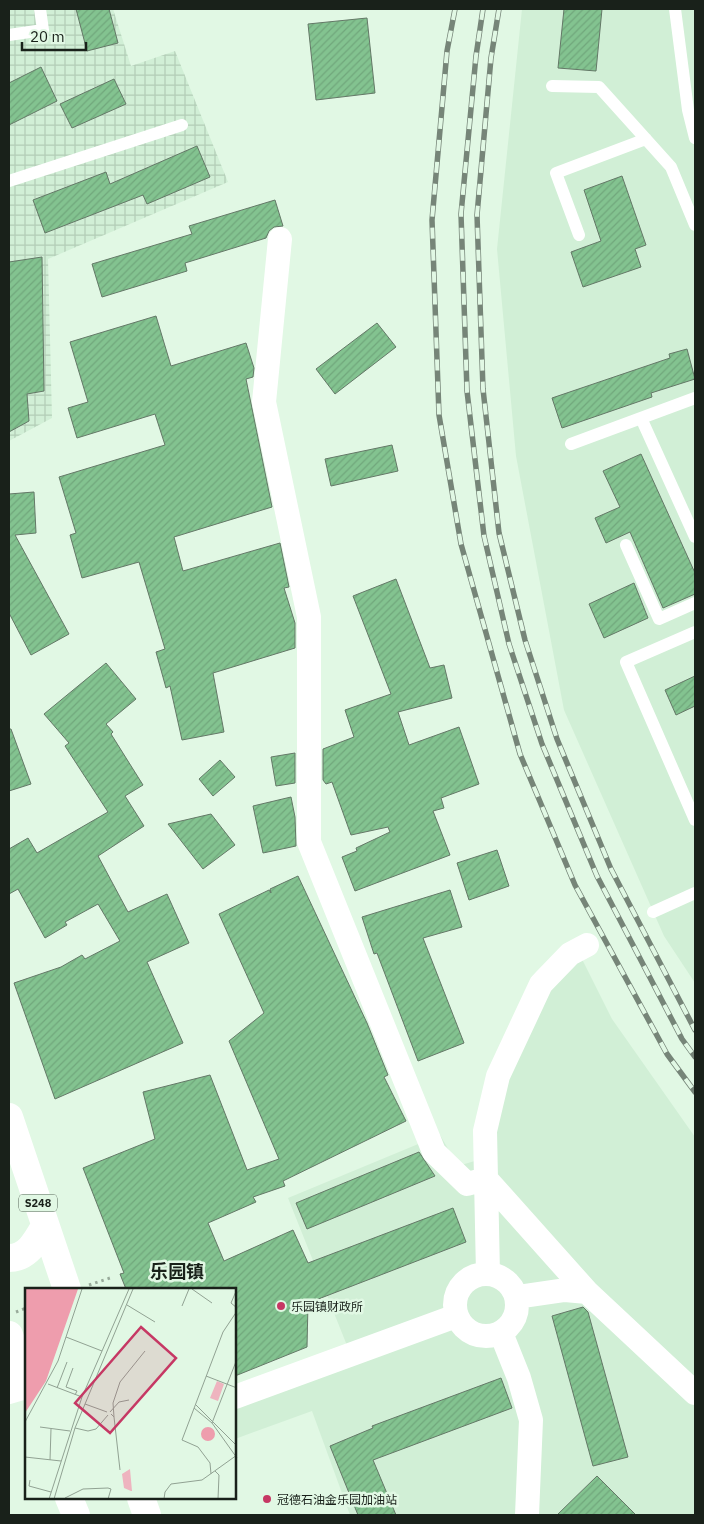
<svg xmlns="http://www.w3.org/2000/svg" width="704" height="1524" font-family="'IBM Plex Sans','Noto Sans SC',sans-serif">
	<style>
		.built { fill: #d1efd6 }
		.industrial { fill: url(#industrial-grid) }
		.building { fill: url(#building-hatch); stroke: #647867 }
		.lines { fill: none; stroke-linecap: round; stroke-linejoin: round }
		.path { stroke: #99ab9b; stroke-width: 3; stroke-dasharray: 2.5 4; stroke-linecap: butt }
		.lane { stroke: #fff; stroke-width: 12 }
		.street { stroke: #fff; stroke-width: 24 }
		.primary { stroke: #fff; stroke-width: 28 }
		.rail-casing { stroke: #768578; stroke-width: 5.5 }
		.rail { stroke: #e1f8e4; stroke-width: 4; stroke-dasharray: 11; stroke-linecap: butt }
		.poi-dot { fill: #c63864; stroke: #e1f8e4; stroke-width: 2 }
		.labels { text-anchor: middle; dominant-baseline: central; stroke-width: 5; stroke-linejoin: round; paint-order: stroke }
		.shield { fill: #e1f8e4; stroke: #556257; stroke-width: 1 }
		.shield-label { font-size: 11px; font-weight: bold; fill: #19211a }
		.poi-label { font-size: 12px; fill: #19211a; stroke: #e1f8e4; text-anchor: start }
		.district-label { font-size: 18px; font-weight: bold; fill: #19211a; stroke: #e1f8e4 }
		.inset-road { fill: none; stroke: #91a293; stroke-width: 1 }
		.view { fill: #c63864; fill-opacity: 0.15; stroke: #c63864; stroke-width: 2.5 }
		.inset-edge { fill: none; stroke: #19211a; stroke-width: 2.5 }
	</style>
	<defs>
		<pattern id="industrial-grid" width="8" height="8" patternUnits="userSpaceOnUse" patternTransform="scale(1.25)"><rect width="8" height="8" fill="#d1efd6"/><path d="M0 4h8M4 0v8" fill="none" stroke="#b3cdb7"/></pattern>
		<pattern id="building-hatch" width="6" height="6" patternUnits="userSpaceOnUse" patternTransform="scale(1.25)"><rect width="6" height="6" fill="#83c390"/><path d="M-1 1l2-2M0 6l6-6M5 7l2-2" fill="none" stroke="#71a77c"/></pattern>
	</defs>
	<rect width="100%" height="100%" fill="#e1f8e4"/>
	<path class="built" d="M522,9H695V983L664,936L564,710L516,456L497,249Z
		M573,941L612,1019L695,1137V1515H350L312,1411L235,1439V1389L348,1348L288,1198L440,1135L458,1166L478,1160L487,1075L532,976Z"/>
	<path class="industrial" d="M9,9H113L131,66L175,51L228,182L48,259L52,418L9,441Z"/>
	<path class="building" d="M76,9H109L118,43L87,51Z
		M564,9H602L596,71L558,68Z
		M367,18L375,93L316,100L308,24Z
		M41,67L57,101L9,125V83Z
		M114,79L126,104L72,128L60,104Z
		M197,146L210,177L147,204L143,195L45,233L33,200L106,172L110,184Z
		M622,176L646,245L635,249L641,267L583,287L571,252L601,241L584,190Z
		M275,200L283,226L274,227L269,231L266,238L185,263L187,271L102,297L92,264L192,234L189,226Z
		M42,257L44,391L27,394L29,421L9,432V262Z
		M156,316L171,366L246,343L254,368L253,377L246,379L272,507L174,537L183,571L280,543L289,587L284,588L295,623V648L213,673L224,732L182,740L170,686L166,688L156,652L165,649L139,562L82,578L70,535L76,533L59,477L165,445L155,414L77,438L68,408L88,402L70,342Z
		M377,323L396,347L335,394L316,369Z
		M687,349L695,379L651,393L652,397L562,428L552,398L670,358L669,354Z
		M392,445L398,471L331,486L325,459Z
		M641,454L695,573V594L663,608L630,532L606,543L595,518L620,507L603,471Z
		M34,492L36,533L15,535L69,634L31,655L9,613V494Z
		M396,579L430,668L444,665L452,698L398,712L409,745L459,727L479,784L441,798L444,808L433,811L450,855L355,891L342,857L357,851L356,848L390,832L388,827L351,835L332,782L326,784L323,780V749L354,737L345,710L391,694L353,596Z
		M634,583L648,618L604,638L589,604Z
		M106,663L136,699L106,724L113,732L111,734L143,785L125,796L144,826L98,856L128,912L167,894L189,943L147,962L183,1043L55,1099L14,983L61,967L82,955L85,959L120,941L98,904L65,922L67,925L45,938L18,889L9,894V849L28,838L37,853L108,812L65,746L69,743L44,714Z
		M695,676V706L676,715L665,690Z
		M9,729H11L31,784L9,791Z
		M295,753V783L276,786L271,757Z
		M220,760L235,777L213,796L199,779Z
		M291,797L295,817L296,846L263,853L253,806Z
		M211,814L235,845L203,869L168,824Z
		M497,850L509,886L469,900L457,863Z
		M298,876L367,1023L388,1075L384,1077L406,1121L283,1181L285,1186L253,1197L256,1202L208,1223L224,1261L293,1230L308,1263L453,1208L466,1242L308,1303L307,1347L235,1376V1289H126L120,1274L124,1273L83,1168L155,1139L143,1092L210,1075L247,1170L279,1159L229,1041L264,1013L219,914L269,890L271,893L270,889Z
		M450,890L462,927L423,938L464,1043L418,1061L377,953L374,954L362,917Z
		M419,1152L435,1176L307,1229L296,1203Z
		M583,1307L588,1312L628,1457L593,1466L552,1316Z
		M501,1378L512,1408L373,1460L396,1515H358L330,1446L373,1428L372,1426Z
		M597,1476L636,1515H557Z"/>
	<g class="lines">
		<path class="path" d="M89,1285L110,1278
			M16,1312L26,1308"/>
		<path class="lane" d="M675,9L688,110L695,138
			M9,35L43,30L40,9
			M552,86L599,87L671,167L695,225
			M9,181L182,125
			M579,235L556,173L646,139
			M641,418L695,537
			M571,444L695,398
			M626,545L659,619L695,603
			M695,632L626,662L695,820
			M653,912L695,893"/>
		<path class="street" d="M280,239L264,402L309,617V842L434,1152L467,1184L486,1179L587,1292
			M455 1305a31 31 0 1 1 62 0a31 31 0 1 1-62 0Z
			M488,1274L485,1131L498,1076L541,984L570,954L587,945
			M517,1297L565,1290L587,1292L695,1393
			M501,1333L519,1378L531,1420L527,1515
			M9,1392L26,1387
			M235,1397L456,1316"/>
		<path class="primary" d="M9,1117L67,1289
			M9,1258C28,1258 37,1240 45,1226
			M9,1335L26,1383
			M69,1498L76,1515
			M141,1498L147,1515"/>
		<g class="rail-casing">
			<path id="rail" d="M455,9L447,51L432,220L439,415L461,544L520,754L575,885L667,1054L695,1092
				M483,9L476,56L461,214L467,391L484,536L509,644L542,744L597,876L682,1039L695,1057
				M499,9L491,58L477,215L483,389L499,533L525,640L557,739L611,869L695,1030"/>
		</g>
		<use href="#rail" class="rail"/>
	</g>
	<g class="poi-dot">
		<circle cx="281" cy="1306" r="5"/>
		<circle cx="267" cy="1499" r="5"/>
	</g>
	<g class="labels">
		<rect class="shield" x="19" y="1194.5" width="38" height="17" rx="4"/>
		<g class="shield-label">
			<text x="38" y="1203">S248</text>
		</g>
		<g class="poi-label">
			<text x="291" y="1306">乐园镇财政所</text>
			<text x="277" y="1499">冠德石油金乐园加油站</text>
		</g>
		<g class="district-label">
			<text x="177" y="1271">乐园镇</text>
		</g>
	</g>
	<g transform="translate(25 1288)">
		<rect width="211" height="211" fill="#e1f8e4"/>
		<path d="M192,93L199,96L193,113L185,110ZM105,181L107,203H106L99,200L97,186Z" fill="#eeb4bf"/>
		<path d="M0,1H53L21,93L0,125ZM176 146a7 7 0 1 1 14 0a7 7 0 1 1-14 0Z" fill="#ee9dad"/>
		<path class="inset-road" d="M167,1L187,15M212,1L206,15L212,20M102,17L130,34M157,18L164,1M41,49L77,63M48,80L41,99L52,103L50,107M181,88L212,100M23,96L57,109M32,100L42,74M60,116L82,124M170,116L212,158M169,120L187,135L212,170M85,124L94,114L104,112M86,126L89,129L95,182M89,129L88,115L95,94L120,63M0,134L33,73L57,1M187,135L212,71M15,139L45,143M50,140L63,143L71,141L83,127M0,169L36,173M25,172L26,141M190,183L194,187L193,211M186,186L185,175L173,159L157,152L198,44L212,23M5,192L4,198L26,204M40,210L58,201L83,200L86,201L83,211M24,211L57,109L104,1M29,211L50,140L108,1M139,211L140,204L146,196L177,192L212,167"/>
		<path class="view" d="M116,39L151,70L85,145L50,115Z"/>
		<rect width="211" height="211" class="inset-edge"/>
	</g>
	<rect width="704" height="1524" fill="none" stroke="#19211a" stroke-width="20"/>
	<path d="M22 42v8h64v-8" fill="none" stroke="#19211a" stroke-width="2.5"/>
	<text x="30" y="42" font-size="15" fill="#19211a" stroke="#e1f8e4" stroke-width="4" paint-order="stroke">20 m</text>
</svg>
